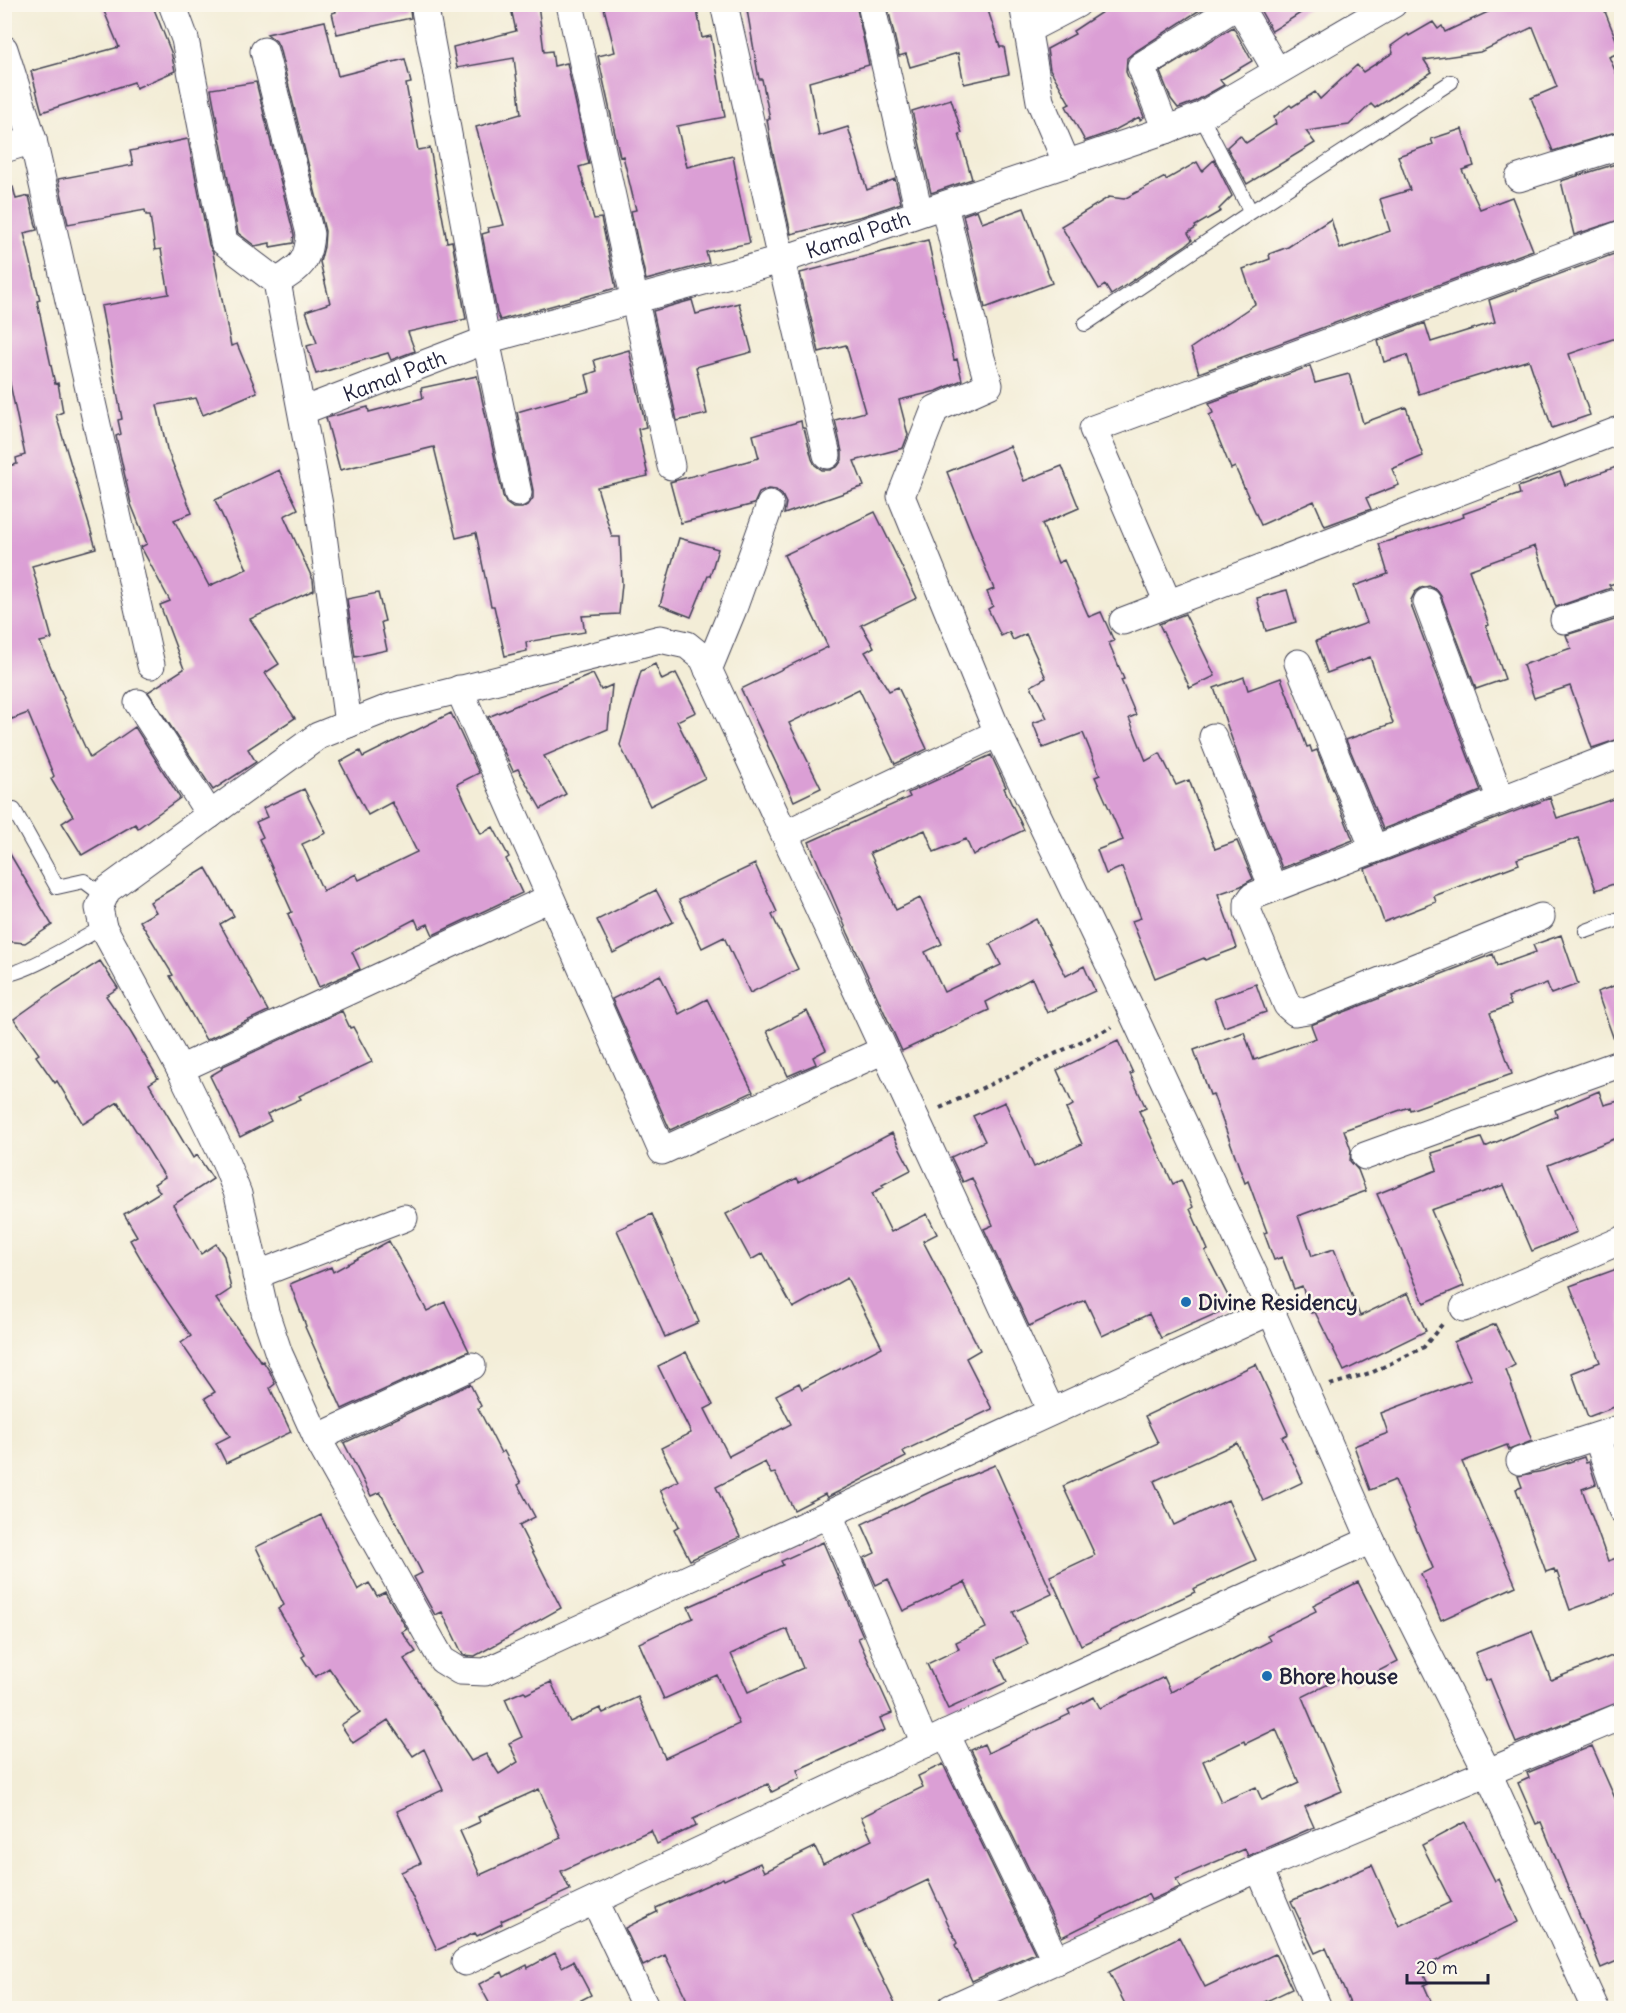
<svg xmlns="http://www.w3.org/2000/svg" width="1626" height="2013" font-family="Delius,sans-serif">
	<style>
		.building { fill: #db9fd5; fill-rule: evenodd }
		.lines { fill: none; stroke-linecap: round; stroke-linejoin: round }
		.lane-casing { stroke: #414052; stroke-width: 16 }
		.street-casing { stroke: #414052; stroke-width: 29 }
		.path { stroke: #414052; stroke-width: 4; stroke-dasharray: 4.5 4.5; stroke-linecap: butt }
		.lane { stroke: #fff; stroke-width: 14 }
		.street { stroke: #fff; stroke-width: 27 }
		.poi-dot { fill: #1f6fb2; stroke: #fbf7ec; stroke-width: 2 }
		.labels { text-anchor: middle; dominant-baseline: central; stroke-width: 5; stroke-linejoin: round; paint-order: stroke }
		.street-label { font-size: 21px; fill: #22223b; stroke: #fbf7ec }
		.poi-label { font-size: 21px; font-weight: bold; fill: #22223b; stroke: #fbf7ec; text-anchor: start }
	</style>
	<rect width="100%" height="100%" fill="#fbf7ec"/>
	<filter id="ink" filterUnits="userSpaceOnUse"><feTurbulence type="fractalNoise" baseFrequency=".0167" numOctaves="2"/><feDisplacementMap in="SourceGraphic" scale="12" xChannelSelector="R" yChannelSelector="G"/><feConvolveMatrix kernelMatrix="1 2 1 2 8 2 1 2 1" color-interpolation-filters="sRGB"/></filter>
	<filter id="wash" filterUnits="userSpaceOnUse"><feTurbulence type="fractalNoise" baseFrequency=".008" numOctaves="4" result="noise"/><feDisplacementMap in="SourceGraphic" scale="24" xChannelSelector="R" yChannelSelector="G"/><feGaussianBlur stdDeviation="1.35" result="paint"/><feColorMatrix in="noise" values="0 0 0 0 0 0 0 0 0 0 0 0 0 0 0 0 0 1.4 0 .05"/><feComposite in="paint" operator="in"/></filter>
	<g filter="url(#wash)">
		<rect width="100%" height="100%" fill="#f3edd7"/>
		<g id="blocks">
			<path class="building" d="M101,4H152L171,52L175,71L136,88L134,82L42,112L31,71L119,47Z
				M335,4H409L411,18L337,34L332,13L336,12Z
				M510,4H538L544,52L552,51L554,66L567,63L589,164L579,167L594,219L601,218L616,288L500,320L497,313L482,234L489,232L488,228L504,225L476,127L521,114L514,58L457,68L453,47L516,31Z
				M603,4H696L702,38L711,36L725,117L677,126L687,167L733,156L737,178H736L750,243L706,252L709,263L646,280L631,211L636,210L623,156L620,157L598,56L615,52Z
				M746,4H856L869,65L809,82L819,136L848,127L867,190L895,179L901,203L863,216L791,234L771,144L767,119H770L762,79H759Z
				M887,4H986L1000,47H1004L1009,74L964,84L958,53L910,67L906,54L899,56Z
				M1114,4H1209L1133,53L1127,58L1126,72L1144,117L1140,120L1139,117L1113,131L1085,141L1066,106L1070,104L1050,69L1047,49L1075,34L1073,31Z
				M1257,4H1315L1272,31Z
				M1505,4H1602L1621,52L1609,57L1622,86V130L1553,151L1531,98L1557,87L1533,27L1480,52L1424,60L1432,72L1375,108L1371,104L1349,125L1306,131L1315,143L1247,184L1227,147L1240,135L1246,143L1276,124L1274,117L1290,105L1292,107L1315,92L1320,99L1357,65L1363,72L1393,53L1391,46L1408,34L1409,36L1433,22L1438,29L1442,26L1445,32Z
				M325,21L338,76L405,59L411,83L406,84L418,150L430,148L447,242L452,241L466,319L408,332L415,351L391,360L388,353L316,374L307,346L317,343L306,311L330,303L320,262L324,247L325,231L279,47L276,41L267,34Z
				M1233,27L1252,61L1220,80L1224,85L1194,102L1178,108L1171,99L1160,72Z
				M256,82L294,235L293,243L270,247V243L255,246L238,233L211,89Z
				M951,99L962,133L959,134L972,179L931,193L912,111Z
				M1462,129L1474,166L1462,170L1480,209L1512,197L1533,250L1199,373L1191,348L1255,304L1243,269L1270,259L1269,254L1288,247L1331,219L1340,249L1390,231L1380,199L1410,190L1398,156L1433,144L1431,139Z
				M188,139L209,245L213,253L231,346L237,344L257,392L203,415L196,398L157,405L167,449L192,513L174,520L209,586L247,569L215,500L279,470L298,509L284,516L313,580L314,590L250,619L279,664L265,673L295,718L248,749L256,762L213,790L148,692L184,669L160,605L170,601L141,547L147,544L131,504L116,436L121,434L118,420L122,419L101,306L169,294L161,249L155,250L150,215H146L145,210L68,224L58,179L133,165L130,151Z
				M1214,160L1232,196L1219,209L1221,211L1195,226L1196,228L1188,233L1192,240L1186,245L1111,295L1105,285L1099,289L1061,226L1109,197L1124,199L1165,177L1166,180L1197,162L1202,171Z
				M1622,162V219L1574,235L1561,181Z
				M13,187L16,199L29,196L37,230L24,233L40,300L37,301L55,384L58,383L63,412L56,415L96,548L32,566L52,639L40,642L64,698L63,699L90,758L135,727L180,798L138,828L135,824L82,855L62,823L73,816L51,779L54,776L28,713L12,719L4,704V467L17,464L16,458L25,455L4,355V188Z
				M1024,208L1052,283L985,308L963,215L977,210L982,223Z
				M928,240L954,360L957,359L962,380L937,391L899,400L908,435L903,448L854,461L864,486L784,514L786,503L782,495L776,490L768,489L759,493L754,504L681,523L670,482L759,458L753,435L801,421L802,428H804L812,459L815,465L822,470H830L838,466L842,460V452L835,420L865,412L846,345L819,352L800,273Z
				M1622,251V336L1569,354L1590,415L1552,428L1529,360L1419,394L1407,355L1384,362L1378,341L1425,323L1431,342L1495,322L1489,300Z
				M692,300L696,314L739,303L752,352L696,367L707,414L677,421L653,311Z
				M629,350L646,427L638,429L648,476L597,487L612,537H620L622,584L619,614L582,616L585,632L526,642L527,651L505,656L494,606H491L476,533L456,538L434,447L340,470L326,418L368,407L369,412L423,398L421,388L477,376L503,496L506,503L513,508H522L529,504L533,498V490L517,412L590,391L586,375L597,371L594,360Z
				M1310,366L1315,383L1349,374L1363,423L1406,407L1423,456L1392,469L1399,485L1366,498L1371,509L1325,526L1314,501L1261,525L1235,467L1231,469L1209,415L1213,413L1209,403Z
				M1010,446L1024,481L1062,466L1079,508L1042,524L1058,563L1064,560L1089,617L1101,612L1114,641L1109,643L1124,679L1121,680L1136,715L1129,718L1146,761L1160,753L1176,785L1189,780L1215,849L1237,841L1253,879L1241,886L1218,894L1237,948L1205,960L1204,958L1155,978L1132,921L1141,918L1122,867L1106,874L1097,850L1123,840L1095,777L1100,775L1083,733L1043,748L1033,723L1047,718L1031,686L1046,678L1026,634L1013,640L1009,632L1001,636L988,609L993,606L987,592L994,589L947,472Z
				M1622,465V581L1609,585L1611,588L1556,607L1535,546L1469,570L1489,625L1486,626L1505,679L1476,689L1441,596L1437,590L1429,586L1421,588L1415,592L1411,600L1412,608L1481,791L1383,829L1346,740L1393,723L1370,657L1327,673L1316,641L1367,623L1354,586L1388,574L1379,544L1464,517L1463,514L1520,494L1518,487L1560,472L1565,485Z
				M875,512L917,598L861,625L874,647L865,652L889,691L898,687L927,749L895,764L859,689L789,723L821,788L794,801L741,689L828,647L784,555Z
				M679,538L718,549L710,576H708L691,617L660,605Z
				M1287,590L1296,622L1266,631L1257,598Z
				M378,593L385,621L381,622L387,650L355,657L347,599Z
				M1185,614L1215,676L1190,688L1159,624Z
				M1621,618L1622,738L1592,748L1570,686L1534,698L1523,665L1571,648L1566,635Z
				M655,664L662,680L676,673L696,712L677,721L705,778L650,806L620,745L641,671Z
				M593,674L601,690L612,685L608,729L544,756L566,794L541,809L518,769L513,771L488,717Z
				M1244,677L1248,690L1281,678L1307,747L1310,746L1312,752L1317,750L1353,840L1282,868L1240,762L1214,688Z
				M451,713L479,773L457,784L481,834L493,827L509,857L506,859L522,893L433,935L428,924L419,928L415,919L352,952L360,969L319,987L288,914L292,912L259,839L263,837L256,822L267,817L263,808L304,789L326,833L302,844L323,891L356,874L359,880L417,852L392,802L368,815L340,762L360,751L363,757Z
				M991,755L1006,787L1004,788L1024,830L973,855L966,839L934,852L925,830L870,853L896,910L920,898L942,944L925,952L944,992L1001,965L990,944L1036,919L1066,976L1084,966L1095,991L1047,1013L1032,978L986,1002L989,1010L902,1051L848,933L809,842L910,797L908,793Z
				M1622,796V881L1596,890L1578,838L1517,859L1519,864L1434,896L1436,902L1384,922L1365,869L1550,798L1557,818Z
				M4,844L52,925L25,943L4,941Z
				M755,864L777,912L772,915L798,969L750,993L724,937L702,948L679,900Z
				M206,868L234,916L220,924L268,1011L206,1040L170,976L173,975L140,921L156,912L150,902Z
				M656,890L673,922L613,953L597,920Z
				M1561,935L1578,984L1551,994L1547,983L1508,997L1511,1005L1490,1013L1512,1074L1410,1110L1409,1107L1344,1130L1351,1150L1350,1161L1358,1170L1366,1191L1298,1216L1312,1256L1334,1249L1360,1316L1408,1293L1426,1331L1344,1371L1315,1312L1311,1313L1302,1286L1294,1289L1282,1257L1274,1260L1264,1233L1267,1232L1248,1181L1245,1183L1213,1094L1210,1095L1194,1050L1244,1032L1254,1060L1316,1038L1311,1025L1493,954L1497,966L1536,952L1533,945Z
				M100,961L118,988L106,996L130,1031L158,1078L149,1084L193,1158L197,1155L213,1179L173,1205L201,1254L216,1244L224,1256L231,1289L216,1299L261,1362L263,1361L270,1372L275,1384L270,1388L291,1432L226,1463L216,1443L230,1436L205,1398L215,1392L181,1343L191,1336L155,1283L130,1240L137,1236L124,1214L160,1192L154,1184L165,1177L118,1102L83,1124L57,1081L55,1083L36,1056L39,1054L14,1019L56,989Z
				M660,975L679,1014L707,999L753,1092L670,1130L612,999Z
				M1622,983V1048H1617L1597,992Z
				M1256,984L1266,1012L1224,1027L1214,999Z
				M342,1011L350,1028L353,1027L372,1062L299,1096L301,1099L267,1114L271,1121L240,1137L210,1076L222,1069L221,1067Z
				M807,1011L826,1050L813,1057L816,1064L788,1076L767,1031Z
				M1118,1041L1133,1073L1130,1074L1146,1108L1139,1111L1173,1184L1181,1180L1193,1207L1190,1209L1208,1250L1205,1251L1233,1306L1161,1338L1149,1314L1102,1336L1085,1300L1029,1326L984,1229L993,1225L972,1178L963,1182L951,1157L985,1141L973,1116L1005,1102L1034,1167L1082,1144L1066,1109L1073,1105L1057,1070Z
				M1599,1091L1604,1105L1622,1100V1136L1548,1165L1577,1232L1532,1251L1504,1185L1431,1210L1464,1286L1424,1303L1377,1194L1437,1170L1432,1153L1481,1138L1485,1147L1557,1116L1555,1110Z
				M892,1133L911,1170L882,1185L884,1187L872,1193L891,1232L927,1214L937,1234L923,1241L980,1350L966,1358L992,1409L903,1451L906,1457L830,1496L827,1498L825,1494L794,1510L775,1473L771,1474L765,1462L716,1487L740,1537L690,1560L674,1529L679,1526L660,1490L678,1481L661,1448L691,1433L658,1366L686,1352L713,1405L705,1409L729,1456L791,1424L776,1395L799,1383L802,1389L882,1347L847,1278L793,1308L763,1253L751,1260L726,1214L797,1178L799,1182Z
				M652,1214L699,1322L665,1337L617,1230Z
				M389,1241L427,1311L445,1302L469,1351L342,1409L305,1327L306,1326L290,1284L331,1267L333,1272Z
				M1622,1267V1413L1617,1406L1588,1417L1572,1373L1600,1362L1570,1286Z
				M1495,1324L1515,1365L1506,1370L1532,1441L1509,1450L1507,1445L1462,1462L1516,1586L1441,1620L1421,1574L1433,1568L1395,1480L1370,1490L1354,1446L1388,1433L1381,1413L1471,1379L1454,1342Z
				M1256,1364L1288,1434L1282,1437L1303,1482L1263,1501L1237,1443L1154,1481L1174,1525L1228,1500L1256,1560L1193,1589L1195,1592L1081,1645L1050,1576L1095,1555L1063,1486L1158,1443L1145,1416Z
				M470,1384L481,1406L478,1408L501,1453L504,1451L521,1483L518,1485L535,1517L519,1525L561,1608L475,1656L463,1655L442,1612L435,1615L414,1577L422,1573L380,1492L371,1496L344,1443Z
				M1584,1457L1586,1463L1589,1462L1596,1484L1582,1489L1608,1561L1622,1556V1591L1570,1610L1557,1572L1555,1573L1554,1569L1546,1572L1516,1489L1522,1487L1518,1476L1543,1471Z
				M995,1465L1052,1594L1013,1612L1028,1644L996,1659L1007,1682L948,1709L927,1664L959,1649L956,1642L986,1628L965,1582L903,1611L888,1579L876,1585L864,1558L875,1553L862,1524L930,1492Z
				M321,1515L358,1590L369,1583L377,1596L385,1592L407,1629L402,1632L416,1652L404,1659L471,1761L486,1754L499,1774L518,1762L509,1743L522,1737L505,1699L524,1691L526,1694L551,1682L570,1722L600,1708L603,1713L638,1697L665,1758L739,1724L717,1675L664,1699L639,1643L693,1618L688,1607L783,1565L781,1561L823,1542L863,1636L858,1638L892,1713L880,1718L885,1730L797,1770L800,1778L772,1792L768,1784L693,1819L696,1826L657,1844L651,1830L561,1871L570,1890L501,1921L502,1924L477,1936L475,1933L437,1950L401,1872L421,1863L397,1811L443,1790L424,1749L413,1756L388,1720L353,1743L341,1725L360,1712L329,1668L315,1677L302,1657L305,1655L278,1609L284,1605L256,1547ZM787,1629L803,1668L748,1692L731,1654ZM539,1789L561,1838L480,1875L460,1831L480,1822L478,1817Z
				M1358,1582L1398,1661L1354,1684L1349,1674L1302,1697L1342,1791L1305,1807L1314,1827L1248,1856L1245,1849L1176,1879L1180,1887L1151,1900L1148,1894L1062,1937L971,1750L984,1744L988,1753L1070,1714L1068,1710L1094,1697L1100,1708L1164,1677L1171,1692L1270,1641L1267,1635L1316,1611L1313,1605ZM1276,1729L1299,1783L1262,1800L1256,1787L1221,1802L1203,1761L1244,1741L1245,1744Z
				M1532,1631L1551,1680L1617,1654L1622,1665V1701L1516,1743L1490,1679L1486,1681L1475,1653Z
				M1592,1746L1622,1814V1959L1601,1968L1541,1822L1536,1824L1518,1783L1529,1778L1527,1773Z
				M943,1764L1035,1953L972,1981L955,1945L957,1943L928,1880L852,1916L897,2008H691L665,1955L643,1966L625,1928L657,1912L656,1908L723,1878L724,1880L760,1863L764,1872L815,1847L823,1864L872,1840L861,1817L923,1787L918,1776Z
				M1465,1822L1495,1881L1499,1879L1518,1922L1421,1968L1428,1983L1424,1985L1434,2008H1352L1326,1948L1315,1953L1291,1901L1372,1865L1399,1926L1451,1902L1422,1845Z
				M1179,1937L1205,1987L1275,1954L1292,1989L1252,2008H1127L1109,1972Z
				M555,1953L562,1967L573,1961L591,1995L566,2008H492L479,1984L502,1972L504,1977L527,1965L528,1968Z"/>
		</g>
	</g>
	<g filter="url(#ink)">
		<use href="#blocks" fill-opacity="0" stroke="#414052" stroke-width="1.5"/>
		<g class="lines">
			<g class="lane-casing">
				<path id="lane" d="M1201,116L1251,212
					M1085,324L1251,212L1451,82
					M14,810L57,887L84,881L104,896
					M1586,931L1622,918
					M4,974C22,976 85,937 103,927"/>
			</g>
			<g class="street-casing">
				<g id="street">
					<path d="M172,4L185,39L224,242L277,282L319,505L348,724"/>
					<path d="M424,4L486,340L518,493"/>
					<path d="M570,4L671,466"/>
					<path d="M724,4L781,260L827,455"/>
					<path d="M871,4L919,212"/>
					<path d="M1023,4L1040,101L1067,164"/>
					<path d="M1238,4L1277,71"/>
					<path d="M1027,30L1077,4"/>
					<path d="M4,49L33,140L151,665"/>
					<path d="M264,51L310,234C308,263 300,267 277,282"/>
					<path d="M1166,130L1141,66L1238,5"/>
					<path d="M4,149L33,140"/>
					<path d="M1519,178L1622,145"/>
					<path d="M944,205L981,358L989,385L935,409L901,496L998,733L1134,1016L1271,1311L1371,1540L1487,1771L1595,2008"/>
					<path id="s1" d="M302,411L486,340L781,260L1166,130L1201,116L1393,4"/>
					<path d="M1427,602L1501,800"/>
					<path d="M1168,603L1093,429L1622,234"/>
					<path d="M1564,620L1622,601"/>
					<path d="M1123,621L1622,429"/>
					<path d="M1298,663L1374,849"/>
					<path d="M708,670L733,609L770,505"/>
					<path d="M459,689L662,1151L884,1050"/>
					<path d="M138,703L210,815"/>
					<path d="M1213,737L1273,888"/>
					<path d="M785,834L998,733"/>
					<path d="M1541,917L1308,1010L1295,1012L1287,1005L1248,912V903L1253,896L1622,753"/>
					<path d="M180,1069L550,898"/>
					<path d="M1365,1156L1622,1063"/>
					<path d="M256,1275L404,1218"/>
					<path d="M1464,1308L1622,1240"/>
					<path d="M1051,1411L703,658L687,645L660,639L391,707L318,736L107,890L99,908L103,927L180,1069L225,1161L238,1194L265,1312L279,1354L317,1438L442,1660L460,1671L485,1672L1271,1311"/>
					<path d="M1597,1437L1622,1510"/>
					<path d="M317,1438L472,1366"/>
					<path d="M1520,1461L1622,1428"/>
					<path d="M829,1514L925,1744"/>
					<path d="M946,1734L1056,1961"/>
					<path d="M1259,1868L1318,2008"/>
					<path d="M595,1901L646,2008"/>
					<path d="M465,1962L946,1734L1371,1540"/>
					<path d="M951,2008L1259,1868L1622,1716"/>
				</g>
			</g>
			<path class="path" d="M940,1108L1112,1027
				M1330,1385L1373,1372L1424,1347L1444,1322"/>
			<use href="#lane" class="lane"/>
			<use href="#street" class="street"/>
		</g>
	</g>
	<g class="poi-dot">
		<circle cx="1186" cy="1302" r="6"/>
		<circle cx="1267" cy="1676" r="6"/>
	</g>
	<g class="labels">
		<g class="street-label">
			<text stroke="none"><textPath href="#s1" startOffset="584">Kamal Path</textPath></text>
			<text stroke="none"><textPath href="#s1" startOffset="99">Kamal Path</textPath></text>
		</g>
		<g class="poi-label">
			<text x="1198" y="1302">Divine Residency</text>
			<text x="1279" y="1676">Bhore house</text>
		</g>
	</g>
	<rect width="1626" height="2013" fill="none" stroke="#fbf7ec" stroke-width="24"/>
	<path d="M1407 1974v9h81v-9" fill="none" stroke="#22223b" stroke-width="3"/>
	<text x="1416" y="1974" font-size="18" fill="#22223b" stroke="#fbf7ec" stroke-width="4.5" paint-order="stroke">20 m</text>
</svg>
